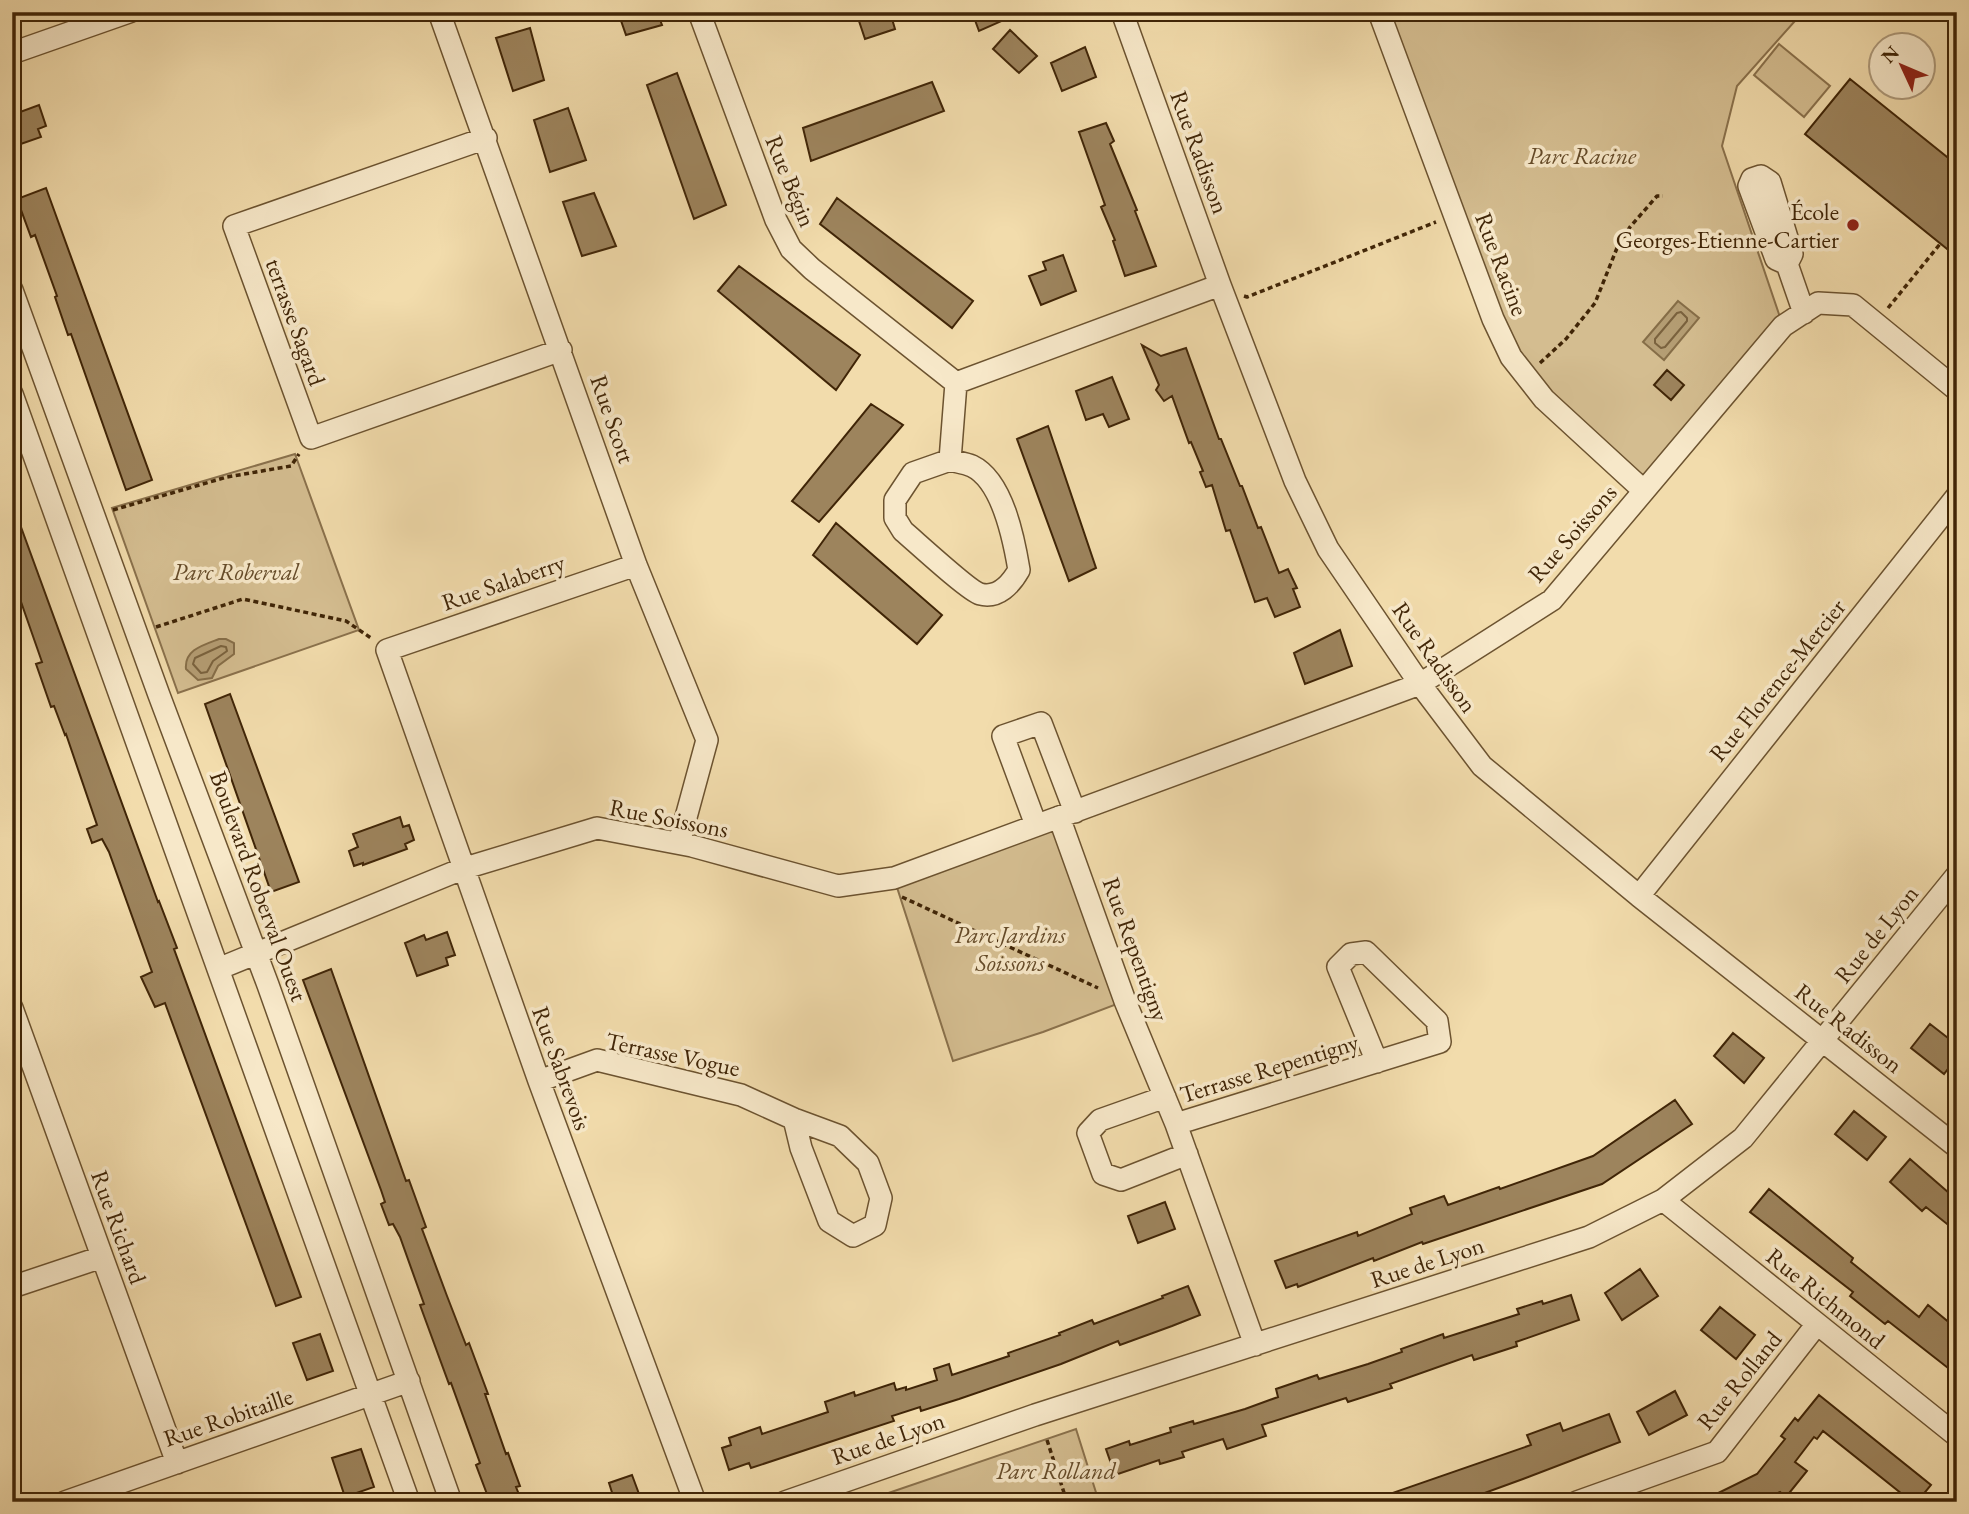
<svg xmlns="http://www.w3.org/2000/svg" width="1969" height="1514" font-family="'EB Garamond',serif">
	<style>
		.green { fill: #d4bd90; stroke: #8a714c; stroke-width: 2 }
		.water { fill: #b59e74; stroke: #866e48; stroke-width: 2 }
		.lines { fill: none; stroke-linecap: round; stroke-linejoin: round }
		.shore { stroke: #7a623e; stroke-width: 2 }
		.building { fill: #9d845d; stroke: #402507; stroke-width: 2 }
		.minor-casing { stroke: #6c5330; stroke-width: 24 }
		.path { stroke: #402507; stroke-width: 3.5; stroke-dasharray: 5 3.5; stroke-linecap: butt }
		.minor { stroke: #f7e8c9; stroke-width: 21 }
		.poi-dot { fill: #8f2418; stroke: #f7e8c9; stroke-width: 2.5 }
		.labels { text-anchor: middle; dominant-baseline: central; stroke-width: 7; stroke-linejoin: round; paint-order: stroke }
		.street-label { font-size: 24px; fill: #402507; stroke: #f7e8c9 }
		.park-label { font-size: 24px; font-style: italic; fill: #654b29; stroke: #f7e8c9 }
		.poi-label { font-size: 24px; fill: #402507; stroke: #f7e8c9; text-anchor: end }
	</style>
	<rect width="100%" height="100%" fill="#f2dcac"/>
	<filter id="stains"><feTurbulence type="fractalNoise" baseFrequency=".00286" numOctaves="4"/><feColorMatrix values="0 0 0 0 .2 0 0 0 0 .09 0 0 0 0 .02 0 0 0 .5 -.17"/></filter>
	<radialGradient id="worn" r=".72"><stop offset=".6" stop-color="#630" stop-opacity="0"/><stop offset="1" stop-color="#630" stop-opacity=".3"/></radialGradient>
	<path class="green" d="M1379,12H1803L1737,86L1722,146L1783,326L1643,490L1511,357Z
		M1779,44L1830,86L1804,117L1754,75Z
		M295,454L359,630L178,693L112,508Z
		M1059,817L1125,1001L1043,1032L953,1061L894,878Z
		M1076,1429L1099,1502H862Z"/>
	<path class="water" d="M1678,301L1699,318L1664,360L1643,342Z
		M219,639H226L234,643V654L218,666L212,678L198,680L186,669C184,650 203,645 219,639Z"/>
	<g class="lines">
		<path class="shore" d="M1681,312L1687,318V321L1665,347L1661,348L1655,343V339L1677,313Z
			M221,646L226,647L227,651L213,661L207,672L201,673L193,664L195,658Z"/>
	</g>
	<path class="building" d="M618,12H657L662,25L626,35Z
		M856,12H890L895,29L865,39Z
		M972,12H1022L979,31Z
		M530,28L544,80L513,91L496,38Z
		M1010,30L1037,56L1019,73L993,49Z
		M1085,47L1096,77L1062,91L1051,63Z
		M677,73L726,205L694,219L647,85Z
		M1850,79L1957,165V257L1805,134Z
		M932,82L944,111L811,161L803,128Z
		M39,105L46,126L38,129L41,137L12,147V115Z
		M568,108L586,160L550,172L534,120Z
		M1106,123L1114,141L1110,144L1137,210L1135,211L1156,266L1125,276L1113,241L1115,240L1101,207L1105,205L1079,132Z
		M46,188L152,480L126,490L71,334L68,335L55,297L57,296L35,235L31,237L17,199Z
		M594,193L616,246L582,256L563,202Z
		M837,198L973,301L952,328L820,224Z
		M1063,255L1076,291L1041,305L1029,276L1046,270L1043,262Z
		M739,266L860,355L836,390L718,291Z
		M1142,345L1161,356L1186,348L1219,439H1221L1240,486H1242L1258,528L1261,527L1279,573L1288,569L1297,588L1293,589L1300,607L1275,617L1267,598L1255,602L1230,530L1226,531L1212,485L1206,487L1200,472L1203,471L1191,442L1189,443L1172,396L1164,401L1156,390L1159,385Z
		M1667,370L1684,385L1671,400L1654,385Z
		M1112,377L1129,419L1109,427L1103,414L1086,420L1076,391Z
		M871,404L903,425L819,522L792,501Z
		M1048,426L1096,568L1069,581L1017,439Z
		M12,508H14L158,902L159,901L177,948L174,949L301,1297L276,1306L165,1003L155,1007L141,977L152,972L109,852L102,839L92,843L87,829L97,825L66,734L65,735L54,706L51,707L36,664L42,662L12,576Z
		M836,523L942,615L917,644L813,555Z
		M1340,630L1352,666L1305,684L1294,653Z
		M230,694L299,882L271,892L205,704Z
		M400,817L403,827L409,825L414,840L405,844L407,849L363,865V863L354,866L349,851L358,847L353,834Z
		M447,932L455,955L446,958L448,965L417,976L405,943L424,935L426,940Z
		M331,969L406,1181L409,1180L426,1227L422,1229L447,1296L466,1345L469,1343L488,1394H485L506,1454L508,1453L520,1486L516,1487L522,1502H490L476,1465L480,1463L451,1383L449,1384L420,1305L424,1304L400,1237L393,1224L389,1225L381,1204L385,1202L381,1190L303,980Z
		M1930,1024L1957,1045V1057L1944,1074L1911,1048Z
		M1733,1033L1764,1058L1744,1083L1714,1056Z
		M1675,1100L1692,1124L1602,1184L1423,1244L1422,1242L1374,1261L1373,1258L1298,1287L1297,1284L1286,1288L1275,1261L1357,1232L1358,1236L1412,1214L1410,1208L1444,1196L1448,1205L1499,1187L1500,1189L1593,1156Z
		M1854,1111L1886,1137L1867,1160L1835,1134Z
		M1910,1159L1957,1200V1232L1926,1207L1922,1211L1890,1182Z
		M1769,1189L1853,1258L1851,1262L1919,1317L1928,1305L1957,1329V1375L1888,1321L1885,1324L1850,1296L1853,1292L1750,1212Z
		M1165,1202L1175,1229L1138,1243L1128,1216Z
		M1640,1269L1658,1296L1622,1320L1605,1293Z
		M1188,1286L1200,1315L1172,1326L1120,1345L1118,1341L1061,1364L959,1399L921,1411L920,1407L892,1416L894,1421L866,1430L751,1468L749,1463L729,1470L722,1448L731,1445L729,1438L760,1427L762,1434L828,1412L825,1402L854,1392L855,1396L894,1383L896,1390L906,1387V1390L937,1380L934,1369L949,1364L952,1375L1009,1356L1008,1353L1060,1335L1059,1333L1092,1320L1094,1324L1163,1298L1162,1296Z
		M1571,1295L1579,1320L1516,1342L1517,1346L1474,1360L1472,1355L1390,1384L1392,1388L1348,1402L1346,1398L1262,1425L1266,1436L1227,1449L1223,1439L1182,1452L1184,1457L1160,1464L1159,1460L1115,1475L1106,1449L1129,1441L1130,1445L1171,1432L1170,1428L1193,1421L1194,1424L1245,1409L1278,1397L1276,1389L1317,1375L1319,1379L1368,1364L1402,1352L1401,1349L1443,1334L1444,1338L1519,1314L1517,1309L1542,1301L1543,1304Z
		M1720,1307L1755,1335L1736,1359L1701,1330Z
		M320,1334L333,1371L307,1380L293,1343Z
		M1675,1391L1687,1415L1649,1435L1637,1412Z
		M1819,1395L1931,1485L1917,1502H1897L1902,1494L1823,1431L1817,1439L1814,1437L1795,1462L1807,1471L1786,1497L1780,1492L1761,1502H1700L1757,1474L1785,1439L1781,1436L1795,1418L1798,1421Z
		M1609,1414L1620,1442L1523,1479L1460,1502H1376L1375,1499L1531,1445L1527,1435L1560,1423L1563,1431Z
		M361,1449L374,1487L345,1497L332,1458Z
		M632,1475L642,1502H615L609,1483Z"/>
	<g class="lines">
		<g class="minor-casing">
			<path id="minor" d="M439,12L636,565L707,740L679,843
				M699,12L776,220L791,249L812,269L956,383L1220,285
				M1122,12L1220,285L1295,481L1328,549L1420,684L1482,766L1639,896L1957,1147
				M1379,12L1493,319L1511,357L1544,399L1643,490
				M12,53L129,12
				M486,138L234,226L311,438L561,350
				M1787,264L1792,254L1770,182L1761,176L1752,179L1749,186L1776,259L1787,264L1804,313
				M12,290L159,695L268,985L451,1502
				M12,394L409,1502
				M950,460C957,462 965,463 972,466C1003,481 1014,540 1019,570C1011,584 998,599 980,594C969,591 916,542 903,531L895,518V500L913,473Z
				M950,460L956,383
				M636,565L387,650L539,1081L695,1502
				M1059,817L1125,1001L1176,1124L1255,1345
				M1036,825L1003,736L1041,723L1075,812
				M1639,896L1957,496
				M218,969L462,869L597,828L692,846L838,886L894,878L1420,684L1552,600L1783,326L1818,303L1853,305L1957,390
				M12,1008L177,1463
				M539,1081L597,1060L741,1095L794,1119L840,1136L868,1163L881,1198L875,1225L853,1236L829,1221L801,1148L794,1119
				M1165,1097L1100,1120L1088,1133L1103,1174L1121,1180L1187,1154
				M1176,1124L1440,1042L1437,1021L1366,952L1351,954L1338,967L1377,1062
				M1663,1200L1957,1436
				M12,1287L102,1257
				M65,1502L409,1381
				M785,1502L1035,1415L1589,1237L1663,1200L1743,1138L1957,875
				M1577,1502L1717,1452L1817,1324"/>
		</g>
		<path class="path" d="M1244,296L1247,297L1436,222
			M1888,308L1940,244
			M1540,363L1566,339L1595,303L1617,248L1630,227L1657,196H1663
			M113,510L227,477L291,466L299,454
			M156,627L243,599L346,621L371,638
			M902,897L1098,988
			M1047,1440L1067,1502"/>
		<use href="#minor" class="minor"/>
	</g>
	<circle class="poi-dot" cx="1853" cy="225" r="7"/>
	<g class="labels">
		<g class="street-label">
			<text transform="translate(1200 152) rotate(70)">Rue Radisson</text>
			<text transform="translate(791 181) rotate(68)">Rue Bégin</text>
			<text transform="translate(1502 264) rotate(69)">Rue Racine</text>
			<text transform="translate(296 322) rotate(70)">terrasse Sagard</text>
			<text transform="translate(613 419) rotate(71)">Rue Scott</text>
			<text transform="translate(1572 533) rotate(-49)">Rue Soissons</text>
			<text transform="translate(503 582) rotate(-19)">Rue Salaberry</text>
			<text transform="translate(1435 657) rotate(55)">Rue Radisson</text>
			<text transform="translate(1777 680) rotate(-51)">Rue Florence-Mercier</text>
			<text transform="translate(669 818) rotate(11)">Rue Soissons</text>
			<text transform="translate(259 886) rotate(70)">Boulevard Roberval Ouest</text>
			<text transform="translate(1876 934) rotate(-51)">Rue de Lyon</text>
			<text transform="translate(1136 949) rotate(70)">Rue Repentigny</text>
			<text transform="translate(1849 1028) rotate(38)">Rue Radisson</text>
			<text transform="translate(673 1054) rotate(12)">Terrasse Vogue</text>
			<text transform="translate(562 1068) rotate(70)">Rue Sabrevois</text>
			<text transform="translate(1269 1068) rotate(-17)">Terrasse Repentigny</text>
			<text transform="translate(119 1227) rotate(70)">Rue Richard</text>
			<text transform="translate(1427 1262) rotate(-18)">Rue de Lyon</text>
			<text transform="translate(1826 1298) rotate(39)">Rue Richmond</text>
			<text transform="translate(1739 1380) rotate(-51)">Rue Rolland</text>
			<text transform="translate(228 1417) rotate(-19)">Rue Robitaille</text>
			<text transform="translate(888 1438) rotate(-19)">Rue de Lyon</text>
		</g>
		<g class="park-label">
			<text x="1582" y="155">Parc Racine</text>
			<text x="236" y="571">Parc Roberval</text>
			<text x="1010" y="934">Parc Jardins<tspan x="1010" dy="28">Soissons</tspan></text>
			<text x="1056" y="1470">Parc Rolland</text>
		</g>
		<g class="poi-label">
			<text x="1839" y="211">École<tspan x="1839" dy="28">Georges-Etienne-Cartier</tspan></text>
		</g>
	</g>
	<rect width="1969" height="1514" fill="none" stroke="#f2dcac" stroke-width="42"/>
	<rect x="14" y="14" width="1941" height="1486" fill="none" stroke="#402507" stroke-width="3.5"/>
	<rect x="21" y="21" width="1927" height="1472" fill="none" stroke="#402507" stroke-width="2"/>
	<g transform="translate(1902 66) rotate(314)"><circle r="33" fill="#f7e8c9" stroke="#ae9a7b" stroke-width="2"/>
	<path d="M0-5L12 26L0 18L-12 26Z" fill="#8f2418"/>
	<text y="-10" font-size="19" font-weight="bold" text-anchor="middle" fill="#402507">N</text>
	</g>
	<rect width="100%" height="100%" filter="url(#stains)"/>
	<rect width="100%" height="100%" fill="url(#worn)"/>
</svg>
